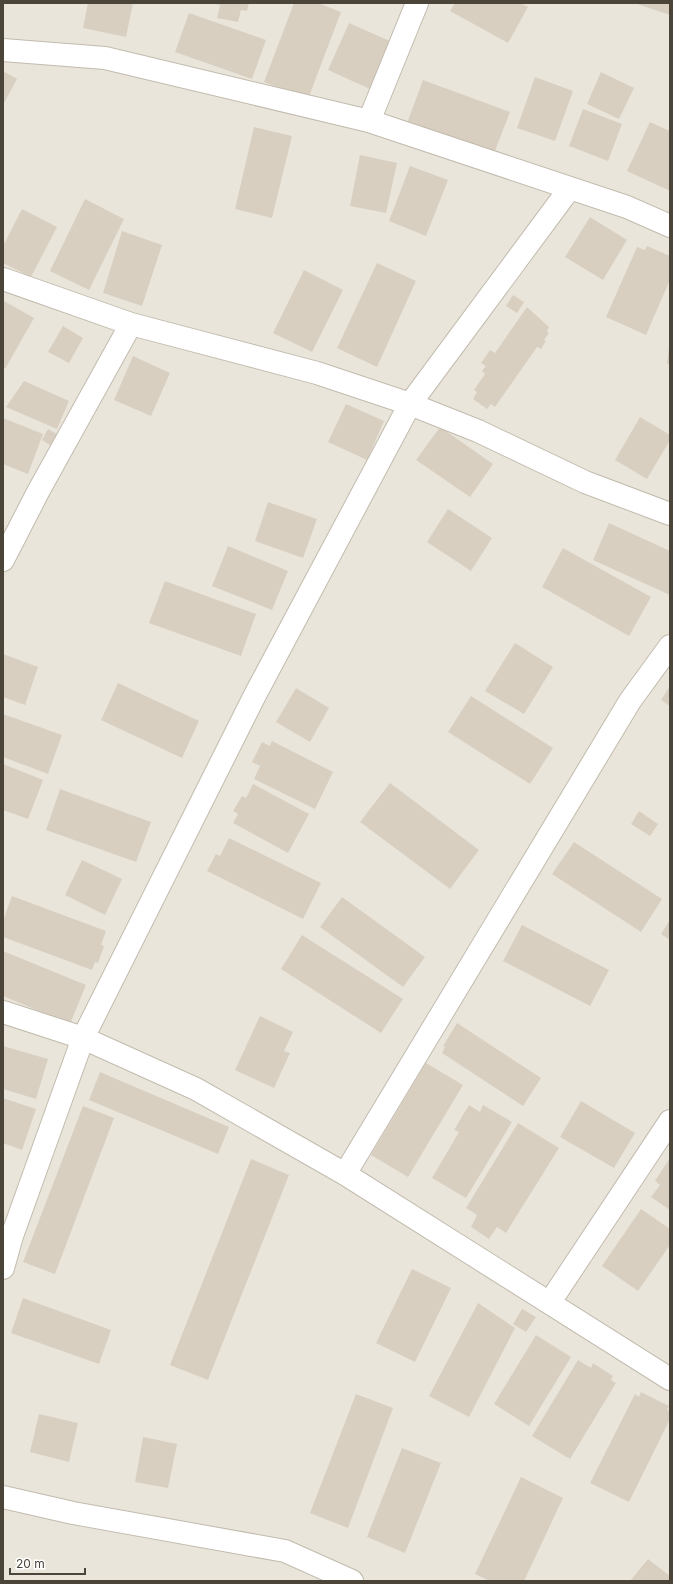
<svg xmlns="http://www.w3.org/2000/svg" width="673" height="1584" font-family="Inter,sans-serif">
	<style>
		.residential { fill: #eae5da }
		.building { fill: #d8cfc1 }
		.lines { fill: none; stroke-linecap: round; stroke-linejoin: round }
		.street-casing { stroke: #c2bbae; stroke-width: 24 }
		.street { stroke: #fff; stroke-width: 22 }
	</style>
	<rect width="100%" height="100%" fill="#f6f3ec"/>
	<path class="residential" d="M3,3H670V1581H3Z"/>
	<path class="building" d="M88,3H133L126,37L83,28Z
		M211,3H249L247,11L241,10L238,22L217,18L220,5Z
		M294,3H318L341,12L308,99L264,82Z
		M455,3H520L528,7L508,43L450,11Z
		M634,3H670V15Z
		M189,13L266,40L252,79L175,52Z
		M349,23L392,42L370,89L328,70Z
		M3,71L17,79L3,105Z
		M601,72L634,88L619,119L587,104Z
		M535,77L573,91L555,141L517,128Z
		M423,80L510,112L493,156L407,123Z
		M583,109L622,124L608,161L569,146Z
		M650,122L670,131V191L627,171Z
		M254,127L292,136L272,218L235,209Z
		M360,155L397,163L386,213L350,206Z
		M410,166L448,180L426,236L389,221Z
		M85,199L124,219L89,290L50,271Z
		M22,209L57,227L31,277L3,263V246Z
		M590,217L627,240L603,280L565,257Z
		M122,231L162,245L142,306L103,293Z
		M647,246L670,256V280L646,335L606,317L637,247L645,250Z
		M377,263L416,281L377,367L337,348Z
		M304,270L343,290L312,352L273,333Z
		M513,295L524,302L517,313L506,306Z
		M4,301L34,318L5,369L3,367Z
		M527,307L549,327L547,331L549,333L544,340L546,341L541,349L537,347L495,407L491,404L487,409L473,399L477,392L474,390L485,374L482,371L486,366L481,363L490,350L495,353Z
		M63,326L83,338L69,363L48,352Z
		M669,348H670V364H667Z
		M133,356L170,373L151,416L114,400Z
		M24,381L69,401L57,429L6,407Z
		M346,404L384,421L367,460L328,442Z
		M640,417L670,435V440L647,479L615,460Z
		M3,418L43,434L28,474L3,464Z
		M440,427L493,464L470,497L416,460Z
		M48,429L62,437L55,448L42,440Z
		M268,502L317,519L303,558L255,541Z
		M448,509L492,538L471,571L427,542Z
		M609,523L670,551V595L593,560Z
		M228,546L288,571L272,610L212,586Z
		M563,548L651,597L629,636L542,587Z
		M165,581L256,614L241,656L149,623Z
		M515,643L553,667L524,714L485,691Z
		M3,654L38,667L25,705L3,697Z
		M118,683L199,721L182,758L101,720Z
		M670,686V706L661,700Z
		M296,688L329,708L310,742L276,722Z
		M471,696L553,748L530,784L448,732Z
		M3,714L62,735L48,774L3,757Z
		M272,741L333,772L315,809L254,779L260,766L252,762L262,742L270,746Z
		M3,764L43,780L28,819L3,810Z
		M390,783L479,850L450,889L360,822Z
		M253,784L309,814L288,853L233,823L238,814L233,811L242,796L246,798Z
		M60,789L151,822L136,862L46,830Z
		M639,811L658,824L650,836L631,824Z
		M229,838L321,883L303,919L207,871L216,854L220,856Z
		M574,842L662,899L641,932L552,874Z
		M82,860L122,879L105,915L65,895Z
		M12,896L106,931L101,945L104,946L98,963L95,962L92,970L3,937V921Z
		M342,897L425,957L403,987L320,927Z
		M670,920V940L661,934Z
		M522,925L609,970L590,1006L503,961Z
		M302,935L403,999L381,1033L281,969Z
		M3,951L86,985L70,1024L3,996Z
		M260,1016L293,1032L284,1051L290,1053L274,1088L235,1070Z
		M457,1023L541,1078L523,1106L442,1053L445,1047L443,1046Z
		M3,1046L48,1059L36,1099L3,1089Z
		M426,1063L463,1085L408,1177L371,1155Z
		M100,1072L229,1127L218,1154L89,1100Z
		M3,1098L36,1109L22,1150L3,1143Z
		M581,1101L635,1133L614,1168L560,1137Z
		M469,1105L480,1112L483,1105L512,1122L466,1198L432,1178L459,1132L454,1130Z
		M83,1106L114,1118L55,1274L23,1262Z
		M518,1123L559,1148L506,1233L497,1227L489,1239L471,1227L477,1215L466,1208Z
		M670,1158V1210L651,1197L660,1185L655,1181Z
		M251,1159L289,1175L208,1380L170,1365Z
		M641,1209L670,1229V1245L638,1291L602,1266Z
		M412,1269L451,1288L415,1362L376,1343Z
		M23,1298L111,1330L99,1364L11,1333Z
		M478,1303L515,1328L469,1417L429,1396Z
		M522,1309L536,1317L526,1332L513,1324Z
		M536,1335L571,1357L529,1426L494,1404Z
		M578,1360L591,1368L593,1363L613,1376L611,1380L616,1383L570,1459L532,1436Z
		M641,1392L669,1406L667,1410L670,1411V1419L629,1502L590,1483L635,1394L639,1397Z
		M356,1394L393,1408L348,1528L310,1513Z
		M39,1414L78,1423L69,1462L30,1452Z
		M143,1437L177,1444L168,1488L135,1482Z
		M402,1448L441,1463L405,1553L367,1537Z
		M521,1477L563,1498L524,1581H490L475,1574Z
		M648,1559L670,1576V1581H630Z"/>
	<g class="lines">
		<g class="street-casing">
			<path id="street" d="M3,50L105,58L369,121L627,207L670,226
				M369,121L417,3
				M3,279L131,324L317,373L410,404L478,431L585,482L670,514
				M3,560L39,490L131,324
				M3,1012L83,1038L196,1089L345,1174L670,1379
				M345,1174L630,701L670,646
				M3,1268L12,1236L83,1038L255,695L410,404L570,188
				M550,1302L670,1121
				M3,1497L73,1513L285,1551L352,1581"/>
		</g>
		<use href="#street" class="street"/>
	</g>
	<rect width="673" height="1584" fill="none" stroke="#4b4439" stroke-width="8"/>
	<path d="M10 1568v6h75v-6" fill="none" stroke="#4b4439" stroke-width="2"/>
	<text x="16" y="1568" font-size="12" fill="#4b4439" stroke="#ffffff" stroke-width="3" paint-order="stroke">20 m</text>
</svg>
